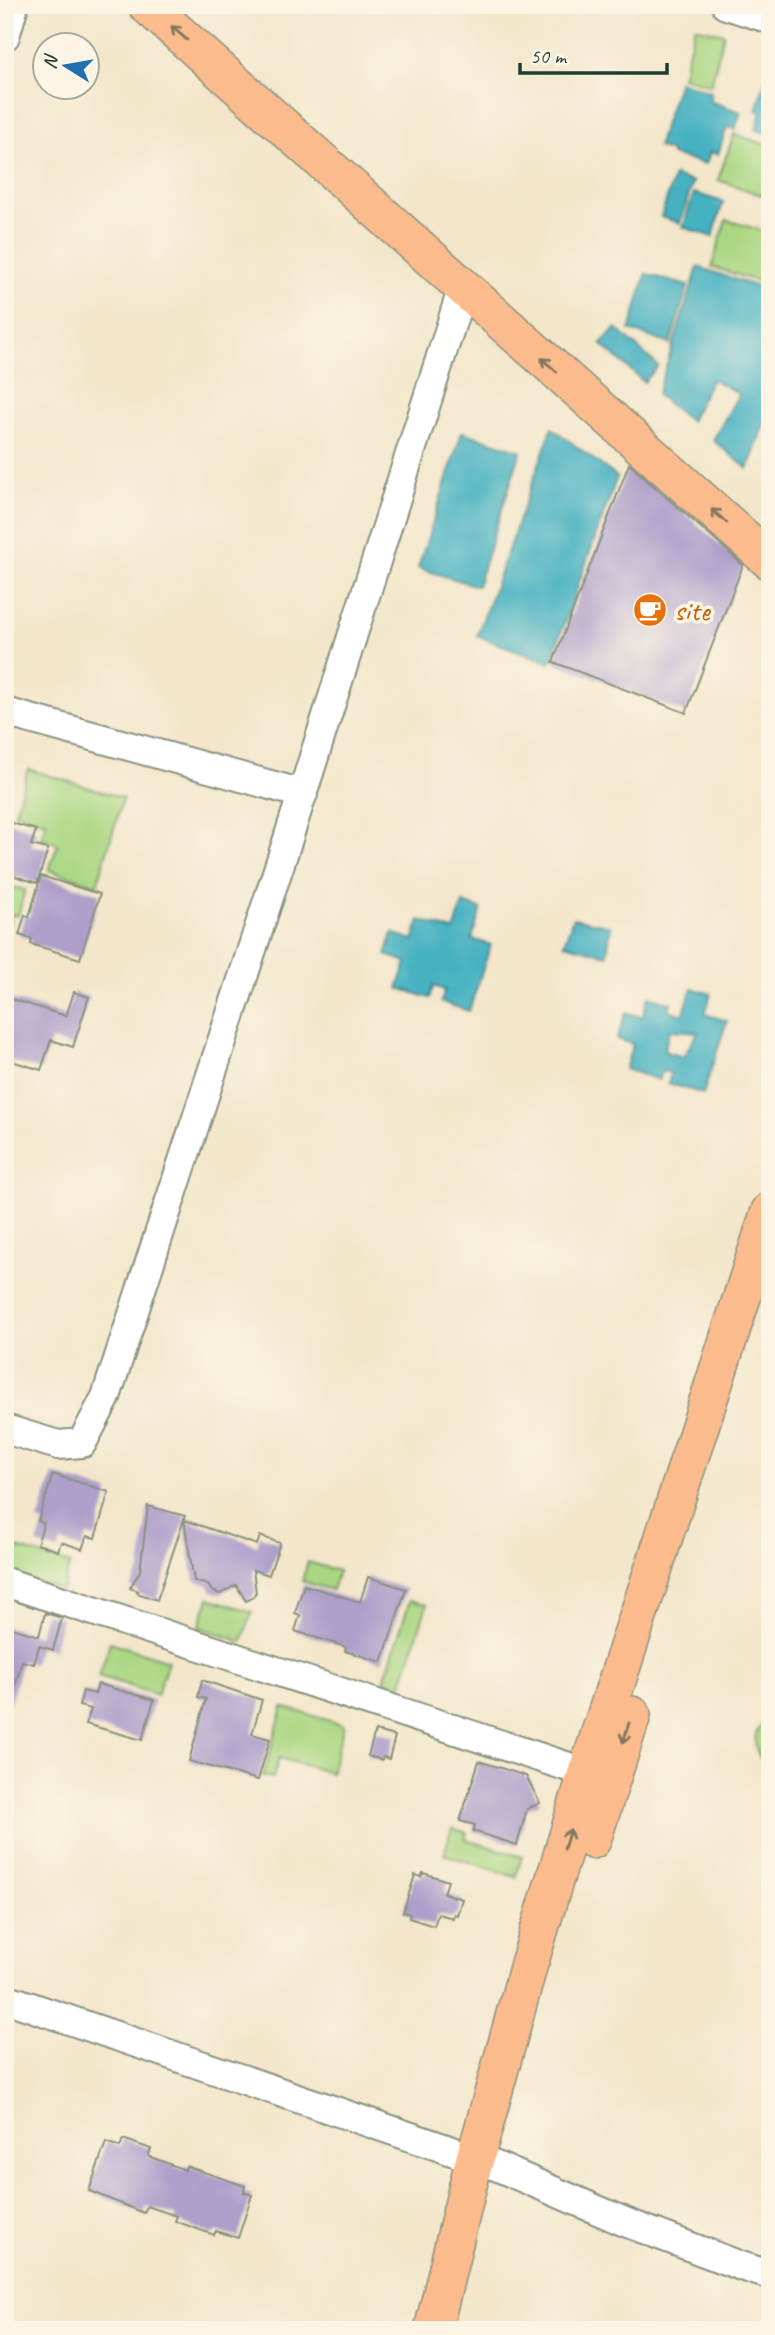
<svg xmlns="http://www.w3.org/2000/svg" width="775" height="2335" font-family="Caveat,sans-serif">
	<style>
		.green { fill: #abd783; stroke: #658a5c; stroke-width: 2 }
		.water { fill: #44b1c1; stroke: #32777a; stroke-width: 2; fill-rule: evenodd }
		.building { fill: #ad9fca }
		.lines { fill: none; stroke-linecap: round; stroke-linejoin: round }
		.minor-casing { stroke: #89927f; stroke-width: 32 }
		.major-casing { stroke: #89927f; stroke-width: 40 }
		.minor { stroke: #fff; stroke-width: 28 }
		.major { stroke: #fbbb8c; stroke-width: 37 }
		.oneway { stroke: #82765c }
		.labels { text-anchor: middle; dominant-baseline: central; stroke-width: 7; stroke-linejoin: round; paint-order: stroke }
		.food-label { font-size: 30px; fill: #c56008; stroke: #fcf5e5; text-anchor: start }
	</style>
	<rect width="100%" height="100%" fill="#fcf5e5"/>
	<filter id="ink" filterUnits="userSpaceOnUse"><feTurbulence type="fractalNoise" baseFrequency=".0143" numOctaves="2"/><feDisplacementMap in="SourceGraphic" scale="14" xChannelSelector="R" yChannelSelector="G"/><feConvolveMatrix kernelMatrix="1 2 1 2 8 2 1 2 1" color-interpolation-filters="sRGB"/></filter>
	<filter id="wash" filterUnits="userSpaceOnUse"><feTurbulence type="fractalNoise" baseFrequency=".00686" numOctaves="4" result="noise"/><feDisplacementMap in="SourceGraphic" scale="28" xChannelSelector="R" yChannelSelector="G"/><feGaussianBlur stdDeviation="1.57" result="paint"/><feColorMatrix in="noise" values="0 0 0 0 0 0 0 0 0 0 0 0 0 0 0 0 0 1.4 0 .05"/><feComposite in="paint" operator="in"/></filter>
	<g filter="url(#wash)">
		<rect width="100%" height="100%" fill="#f3e6ca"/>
		<path class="green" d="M695,27L724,34L711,85L682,77Z
			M734,134L770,146V198L718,180Z
			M726,220L770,233V285L712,267Z
			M28,769L123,798L97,885L49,870L58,844L41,838L46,822L15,812Z
			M5,885L25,890L18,916L12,914L5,938Z
			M18,1548L70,1564L62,1590L10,1574Z
			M308,1562L338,1571L332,1590L302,1581Z
			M209,1598L252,1612L242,1642L199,1627Z
			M410,1600L427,1605L401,1686L384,1681Z
			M110,1642L168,1661L157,1695L99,1676Z
			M283,1707L344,1725L331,1773L279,1758L273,1778L263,1776Z
			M770,1717V1768C752,1754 749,1730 770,1717Z
			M452,1828L467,1833L465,1839L522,1857L516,1877L444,1854Z"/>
		<path class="water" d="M769,69H770V134L756,130L761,112L756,110Z
			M679,81L712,93L710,101L741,112L735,129L727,127L718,154L710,152L706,164L671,155V152L657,147Z
			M674,176L693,182L680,223L661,217Z
			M694,193L723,202L713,237L683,227Z
			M698,267L770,291V408L748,469L713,440L739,394L712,379L690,421L657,395Z
			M646,274L688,286L670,344L630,330Z
			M616,328L658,366L644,382L601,344Z
			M552,428L617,477L550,663L477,636Z
			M462,432L521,451L477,586L418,568Z
			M463,903L481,909L472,939L491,945L469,1011L441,1002L445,990L433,986L430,998L398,988L407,962L386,955L393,933L413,940L420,920L454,931Z
			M573,918L611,926L607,955L564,944Z
			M692,988L711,994L705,1014L727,1021L703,1094L668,1083L671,1073L662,1071L659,1080L625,1069L633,1044L617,1039L626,1012L642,1017L649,996L671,1003L669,1010L683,1015ZM670,1030L698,1032L683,1057L664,1051Z"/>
		<g id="blocks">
			<path class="building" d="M629,464L743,565L686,713L553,662Z
				M5,821L36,830L31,845L48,849L37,883L5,873Z
				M41,876L100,894L80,959L31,944L32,939L19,935L25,915L29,917Z
				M74,992L89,997L73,1047L51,1040L41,1070L5,1059V997L66,1016Z
				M53,1474L109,1492L95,1538L87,1536L82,1549L61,1542L58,1551L37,1544L44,1523L38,1521Z
				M148,1506L185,1516L157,1600L137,1593L138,1591L130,1588L140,1571Z
				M184,1520L257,1545L260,1536L280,1543L269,1575L253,1570L256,1592L253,1597L246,1601L236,1585L220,1594L212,1591L208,1585L194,1581Z
				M368,1577L406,1589L382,1662L345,1651L346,1647L295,1631L300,1615L295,1613L304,1585L360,1602Z
				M45,1613L62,1618L53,1650L39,1646L34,1664L22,1661L10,1704H5V1626L39,1636Z
				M202,1680L262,1700L252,1734L270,1739L258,1780L189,1761L206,1699L198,1697Z
				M98,1684L154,1700L142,1740L86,1724L91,1709L79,1706L83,1691L95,1694Z
				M375,1731L395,1736L389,1759L383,1757L382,1760L368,1756Z
				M479,1761L526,1776L540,1803L527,1809L517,1845L473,1831L475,1825L460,1821Z
				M423,1873L448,1881L444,1893L462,1899L457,1915L454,1914L453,1918L438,1914L434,1926L409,1918L410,1914L403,1912L415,1875L421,1877Z
				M123,2139L151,2149L148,2156L185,2170L186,2166L245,2186L244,2192L252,2195L238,2238L216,2231L214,2235L175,2221L177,2216L147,2206L144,2213L89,2191L106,2142L120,2147Z"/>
		</g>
	</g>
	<g filter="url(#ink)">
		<use href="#blocks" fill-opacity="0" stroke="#89927f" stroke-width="2"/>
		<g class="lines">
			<g class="minor-casing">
				<path id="minor" d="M726,5L770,19
					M5,36L14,5
					M5,712L303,794
					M5,1429L58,1445L82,1443L106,1397L287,842L463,287
					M5,1582L587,1773
					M5,1998L496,2166L625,2222L741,2266L770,2275"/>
			</g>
			<g class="major-casing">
				<path id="major" d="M147,5L770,561
					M592,1840L632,1715
					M433,2330L471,2173L529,1964L587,1773L770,1211"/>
			</g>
			<use href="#minor" class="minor"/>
			<use href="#major" class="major"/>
		</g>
		<defs><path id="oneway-shaft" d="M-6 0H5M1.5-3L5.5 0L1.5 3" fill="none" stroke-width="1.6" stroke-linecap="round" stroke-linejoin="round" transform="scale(1.75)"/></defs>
		<g class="oneway">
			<use href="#oneway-shaft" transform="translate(179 33) rotate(-139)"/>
			<use href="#oneway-shaft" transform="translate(549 365) rotate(-138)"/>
			<use href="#oneway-shaft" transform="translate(719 516) rotate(-138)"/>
			<use href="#oneway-shaft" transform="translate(626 1733) rotate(107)"/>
			<use href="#oneway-shaft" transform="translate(567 1839) rotate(-73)"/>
		</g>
	</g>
	<defs>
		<g id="cafe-disc" transform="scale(1.75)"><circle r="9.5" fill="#e8710a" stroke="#fcf5e5"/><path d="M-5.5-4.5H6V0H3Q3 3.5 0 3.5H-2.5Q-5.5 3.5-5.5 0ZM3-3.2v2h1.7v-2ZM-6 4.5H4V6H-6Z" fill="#fff"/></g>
	</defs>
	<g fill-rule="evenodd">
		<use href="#cafe-disc" x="650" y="610"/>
	</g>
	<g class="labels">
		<g class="food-label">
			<text x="674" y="610">site</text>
		</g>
	</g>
	<rect width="775" height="2335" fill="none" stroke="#fcf5e5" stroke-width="28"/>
	<g transform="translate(66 66) rotate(281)"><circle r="33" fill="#fcf5e5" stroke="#a4ab9e" stroke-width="2"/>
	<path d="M0-5L12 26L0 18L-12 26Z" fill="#1f6fb2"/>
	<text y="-10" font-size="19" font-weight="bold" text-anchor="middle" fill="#1f3d34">N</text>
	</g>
	<path d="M520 63v10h147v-10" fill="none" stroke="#1f3d34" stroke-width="3.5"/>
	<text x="530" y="63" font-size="21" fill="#1f3d34" stroke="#fcf5e5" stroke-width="5" paint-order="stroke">50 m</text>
</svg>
